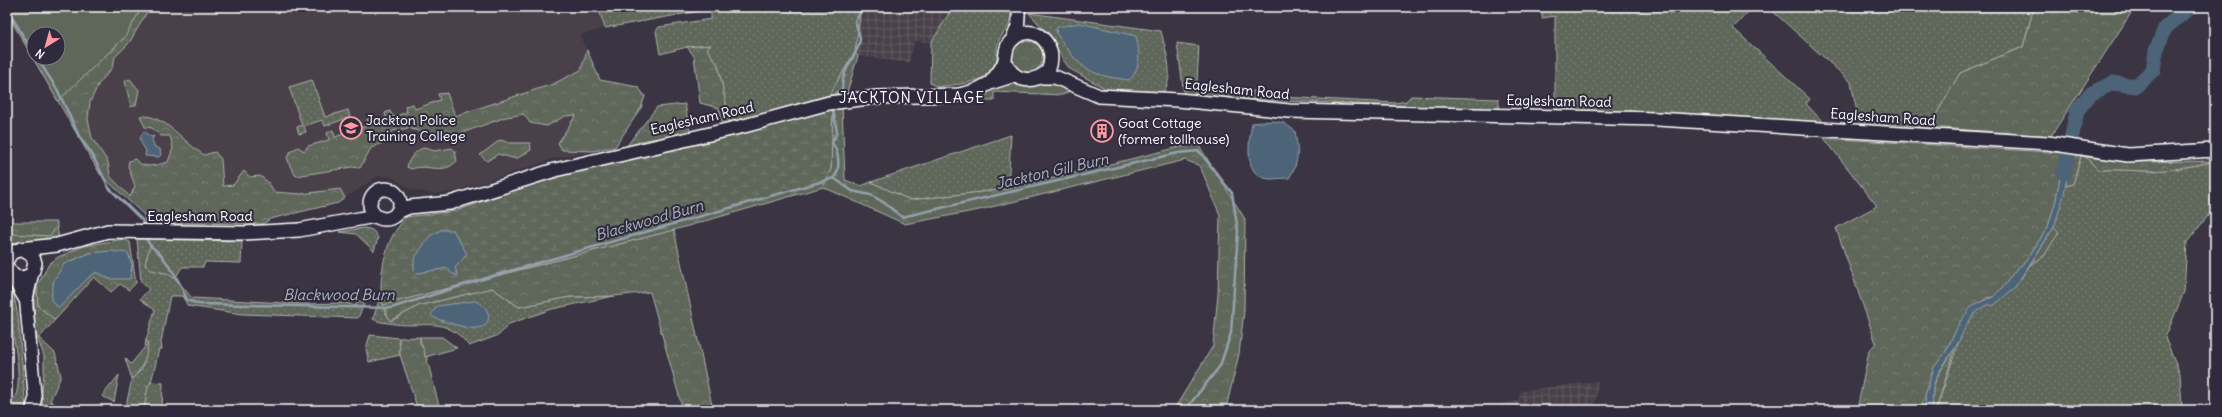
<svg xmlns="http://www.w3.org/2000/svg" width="2222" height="417" font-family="Delius,sans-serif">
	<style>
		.built { fill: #49404a }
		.industrial { fill: url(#industrial-grid) }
		.grass { fill: url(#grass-dots); stroke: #aeb2ac }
		.forest { fill: url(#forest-crowns); stroke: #aeb2ac; fill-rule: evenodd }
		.wetland { fill: url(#wetland-marsh); stroke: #aeb2ac }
		.park { fill: #5e665a; stroke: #aeb2ac; fill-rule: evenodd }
		.water { fill: #4d6477; stroke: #94a2ad }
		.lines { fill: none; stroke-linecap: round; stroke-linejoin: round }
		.stream { stroke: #94a2ad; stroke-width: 2.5 }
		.river { stroke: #4d6477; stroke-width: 15 }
		.tertiary-casing { stroke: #fff; stroke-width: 15 }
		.secondary-casing { stroke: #fff; stroke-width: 16 }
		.tertiary { stroke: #2f2a3d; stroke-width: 12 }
		.secondary { stroke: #2f2a3d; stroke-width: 13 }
		.labels { text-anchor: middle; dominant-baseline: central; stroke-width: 4; stroke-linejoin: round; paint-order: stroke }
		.street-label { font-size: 14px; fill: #fff; stroke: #2f2a3d }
		.poi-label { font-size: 14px; fill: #fff; stroke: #2f2a3d; text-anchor: start }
		.neighbourhood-label { font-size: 15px; letter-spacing: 1px; fill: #fff; stroke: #2f2a3d }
		.water-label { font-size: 15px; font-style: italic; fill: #afb9c2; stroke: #2f2a3d }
	</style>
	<defs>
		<pattern id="industrial-grid" width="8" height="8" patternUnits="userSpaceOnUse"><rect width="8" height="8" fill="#49404a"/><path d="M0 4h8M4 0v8" fill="none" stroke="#645d65"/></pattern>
		<pattern id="grass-dots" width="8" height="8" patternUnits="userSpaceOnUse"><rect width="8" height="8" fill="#5e665a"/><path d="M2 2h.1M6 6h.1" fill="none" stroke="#767d73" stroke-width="1.8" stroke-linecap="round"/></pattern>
		<pattern id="forest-crowns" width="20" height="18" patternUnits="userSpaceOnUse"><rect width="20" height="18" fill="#5e665a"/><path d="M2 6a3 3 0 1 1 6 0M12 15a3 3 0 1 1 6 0" fill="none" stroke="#767d73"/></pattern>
		<pattern id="wetland-marsh" width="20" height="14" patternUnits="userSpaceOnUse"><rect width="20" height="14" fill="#5e665a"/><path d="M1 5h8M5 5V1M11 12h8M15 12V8" fill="none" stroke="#767d73"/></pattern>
	</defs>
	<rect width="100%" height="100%" fill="#3b3443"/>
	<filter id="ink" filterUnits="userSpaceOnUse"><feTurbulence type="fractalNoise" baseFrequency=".025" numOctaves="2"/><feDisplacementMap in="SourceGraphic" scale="8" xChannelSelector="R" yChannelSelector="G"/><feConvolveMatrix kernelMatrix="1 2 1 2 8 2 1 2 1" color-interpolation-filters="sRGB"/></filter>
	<g filter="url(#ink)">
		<path class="built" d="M142,7H598L605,28L581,35L599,80L638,87L645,96L641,108L615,147L556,158L457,191L434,194L412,190L391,177L378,176L338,203L270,219L263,224L168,223L145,225L144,215L100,174L58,101L125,37Z"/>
		<path class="industrial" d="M861,7H953L931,43L915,41L909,63L858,56L855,52Z
			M1598,381L1594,410H1316L1500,404L1517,401L1521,391Z"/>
		<path class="grass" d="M598,7H861L855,52L829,95L730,124L718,65L707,49L711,45L687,47L660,54L656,31L659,27L711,19V9L605,28Z
			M953,7H1011C1012,30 1006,25 998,43C996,49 998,56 996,62C987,85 957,84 937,87L930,83L931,43Z
			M1542,7H1753L1733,28L1810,99L1806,104L1825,124L1555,112V16L1542,18Z
			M1768,7H2034L2023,47L1960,73L1929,127L1859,122L1851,82Z
			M1029,13L1161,31C1165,50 1178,82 1159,96L1108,90L1070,69L1063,60L1053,40Z
			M1177,43L1199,46L1197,81L1204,89L1271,92L1280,97L1396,103L1406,101L1411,96L1498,99L1500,110L1191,97L1184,94Z
			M312,80L325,117L348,110L350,117L325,126L322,120L304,126L306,132L299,134L297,127L302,125L289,87Z
			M1011,135L1008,189L910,200L871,182Z
			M2081,156L2086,157L2098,170C2116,169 2133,171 2151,171C2173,170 2194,166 2215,161V207L2187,242L2184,292L2165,338L2180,373L2182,410H1936L1963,329L1980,307L2013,290L2030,265L2044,256L2058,231L2054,227L2065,186L2073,184Z
			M57,227L59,239L7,245V233L49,236Z
			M364,228C372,229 375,231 378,238L374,251L356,234L340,232Z
			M137,239L242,241L241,263L205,262L203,267H182L176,277L161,255L150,247L145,265C152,271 159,269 168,274C178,279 184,289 192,298L304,304L346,303L356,306L357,299L364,304L358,318L242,314L188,306L182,296H170L161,342L162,349H159C155,371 148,389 144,410H125L132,379L142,369L148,343L146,340L155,310L140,299L149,289L141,282Z
			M7,284L14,296L18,316L26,410H7C7,402 16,399 17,391C22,369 10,326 9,301L7,299Z
			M37,286L38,306L55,320L39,338L55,353L61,376L50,401L55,404L51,410H45L41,399L44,372V356L35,331L34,296Z
			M492,288L519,307L570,297L614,296L552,309L509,324L499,335L469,346C444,313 423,330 388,323C382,322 378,322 373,319L381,294L384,310L391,321L418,306Z
			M370,335L399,338L400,355L369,362L366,349Z
			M119,375L114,402L102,396Z"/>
		<path class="forest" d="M7,7L34,34V58L50,63L102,51L112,52L137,7H150L129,43L115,57L112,68L98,85L90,102L88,119L92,138L108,162L110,176L130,197L135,186L128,166L129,161L135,159C144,170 157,165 168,162L173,148L170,136H161L152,128L145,127L140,116C165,114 184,143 204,155L215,152L221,159L223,186L233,185L244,171L250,177L260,176L269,183L274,192L301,194L340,189L345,198L338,203L270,219L263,224L168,223L145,225L144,215L100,174L7,13Z
			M2034,7H2135L2051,136L1929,127L1960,73L2023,47Z
			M1011 57a16 16 0 1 1 32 0a16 16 0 1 1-32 0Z
			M711,45L707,49L718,65L730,124L723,125L719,108L700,103L694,56L687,47Z
			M587,50L600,80L638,87L645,96L641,108L615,147L593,151L562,150L558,143L576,115L565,116L547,126L530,123L524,114L506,117L459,134L451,132H422L408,128L393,131L387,141L371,148L360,168L352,167L296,176L290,166L287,157L291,151L298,147L304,151L308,146L329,140L327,133L333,130L335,137L369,125L367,119L372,118L373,123L386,118L385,113L390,111L393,117L407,112L405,106L413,104L415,109L440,100L438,94L447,93L455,116L553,84L581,70Z
			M855,52L858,56L847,92L829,95Z
			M130,79L139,90L136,105L131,107L125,81Z
			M1010,81L1024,84L1052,82L1071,90L1063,95L994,92V100H975V95Z
			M685,104L690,133L646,140L625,148L657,107Z
			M842,106L845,180L861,186L871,182L910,200L1008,189L1192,144H1198L1245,219L1244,311L1239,354L1227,404L1176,406L1213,346L1218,294L1220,215L1200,166L1185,160L979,210L905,224L823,187L831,169L833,107Z
			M1824,138L2064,153L2056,200L2048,227L2026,261L2013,273L2004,286L1993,297L1986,298L1961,320L1945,353L1934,367L1925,396L1926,410H1857L1869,351L1876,343L1836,228L1877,206Z
			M500,140L510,143H530L531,150L516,159L498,154L487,161L480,155Z
			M424,148L435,151L452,148L455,151L457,161C442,176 430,163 411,169L407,167C408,159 417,149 424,148Z
			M2072,154L2081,156L2073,184L2065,186Z
			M2086,157L2134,162L2215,161C2194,166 2173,170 2151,171C2133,171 2116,169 2098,170Z
			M7,222H57V227L50,236L12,234L7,233Z
			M2054,227L2059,232L2044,256L2030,265Z
			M674,230L713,410H683L650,292L614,296L570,297L519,307L492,288L418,306L390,321L383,305Z
			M124,239L130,242L136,283L129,290L120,284L111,292L94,277L55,320L38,306L37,286L49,264L58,257L84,246ZM90,253L130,257L132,271L109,279L97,272L89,277L59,307L64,264Z
			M150,246L161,255L178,280L166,273L151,270L145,264Z
			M420,337V344L425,351L440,410H418L400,355L399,338Z
			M146,340L148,343C147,358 143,368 132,379L125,358L131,364L145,347Z
			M1955,348L1936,410H1932L1933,388L1937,377Z
			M152,382L163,383L162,410H144L148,386Z"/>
		<path class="wetland" d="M833,107L831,169L823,187L674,230L383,305C378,285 383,254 393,235C396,229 402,223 406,217L456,211L559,174Z"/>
		<path class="park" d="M7,7H142L125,37L58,101L7,13ZM34,34H58V58H34Z
			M420,337H442L457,348L425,357C425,349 420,345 420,337Z"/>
		<path class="water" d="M1080,23L1136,36C1140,50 1141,70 1129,80C1086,75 1080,68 1056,33L1057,27Z
			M1272,121L1284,123L1295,131C1298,150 1300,161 1289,178C1283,178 1276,179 1270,179C1242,177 1249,142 1252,123Z
			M144,131L151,137L154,136L152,140L155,147L160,149L161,155L159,157L145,156L146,151C140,141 138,140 144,131Z
			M2064,153L2072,154L2063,198L2054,227L2013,290C2004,295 2001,301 1992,306L1989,304C1969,312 1965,331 1955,348C1947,361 1935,373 1933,389C1932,396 1933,403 1932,410H1926L1925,396L1934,367L1945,353L1961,320L1973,305L1993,297L2004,286L2013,273L2026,261L2048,227L2056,200Z
			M441,230H453L467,254L455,268L458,276L451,273L448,268L418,273L414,269V259L430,236Z
			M111,251L128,253L132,265L130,279H109L97,272L89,277L59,308L51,300L52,291L54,280L64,264L90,253Z
			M475,301C490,305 495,326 477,328C467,330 445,321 434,318L431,315L437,306Z"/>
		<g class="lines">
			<path class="stream" d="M7,9L34,54
				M37,58L58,91L79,136L92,154L109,188L142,220L144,228
				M836,93L842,89C842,66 858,57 860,39C860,34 856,26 855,21L860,13L861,7
				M833,109L837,132L832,143C839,151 841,169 834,178
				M834,178L852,191L871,195L883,202L902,217L1178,153L1199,151L1232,193L1238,231L1231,333L1220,366L1190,404L1188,410
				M146,236C148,247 155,248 161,255C172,268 181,284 187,300L199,304L391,308L499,274L834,178"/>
			<path class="river" d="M2064,173L2077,111L2090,94L2113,83L2136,86L2153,70L2156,51L2165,28L2190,7"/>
			<g class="tertiary-casing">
				<path id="tertiary" d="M1012,40L1018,25L1019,7
					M32,274L26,301L35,399L32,410
					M11,275L26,301"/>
			</g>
			<g class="secondary-casing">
				<path id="secondary" d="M1041,77H1055L1099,96L1178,100L1289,111L1657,119L2048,143L2128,155L2215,150
					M990,83C995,77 1001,70 1004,63C1007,55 1004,47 1012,40C1032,20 1060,44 1048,71C1032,85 1013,82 1005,61
					M370 204a15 15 0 1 1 30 0a15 15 0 1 1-30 0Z
					M397,212L409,207L450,203L555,170L744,126L829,103L877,97L959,95L975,91L990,83L1015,75
					M21,249L57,245L108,231L244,233L299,230L375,216
					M7,260L11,253L21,249L32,255L35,263L32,274L24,278L15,277L7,268"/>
			</g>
			<use href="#tertiary" class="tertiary"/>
			<use href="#secondary" class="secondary"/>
		</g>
	</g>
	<defs>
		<g id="university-ring" transform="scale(1.15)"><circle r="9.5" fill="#2f2a3d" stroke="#ff9aa2" stroke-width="1.5"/><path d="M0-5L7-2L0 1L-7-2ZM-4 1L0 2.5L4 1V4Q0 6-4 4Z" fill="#ff9aa2"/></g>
		<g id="building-ring" transform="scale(1.15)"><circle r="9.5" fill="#2f2a3d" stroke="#ff9aa2" stroke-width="1.5"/><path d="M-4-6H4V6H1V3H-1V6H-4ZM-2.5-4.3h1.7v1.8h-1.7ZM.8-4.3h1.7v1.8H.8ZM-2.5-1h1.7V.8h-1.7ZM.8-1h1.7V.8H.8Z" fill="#ff9aa2"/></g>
	</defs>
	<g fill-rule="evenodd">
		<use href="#university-ring" x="351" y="128"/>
		<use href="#building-ring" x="1102" y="131"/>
	</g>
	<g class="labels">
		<g class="street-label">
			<text transform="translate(1237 89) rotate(6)">Eaglesham Road</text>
			<text transform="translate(1559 101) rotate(1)">Eaglesham Road</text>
			<text transform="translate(1883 117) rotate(4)">Eaglesham Road</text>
			<text transform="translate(702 118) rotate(-13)">Eaglesham Road</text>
			<text x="200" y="216">Eaglesham Road</text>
		</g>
		<g class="poi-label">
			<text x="366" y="120">Jackton Police<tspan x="366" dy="16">Training College</tspan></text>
			<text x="1118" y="123">Goat Cottage<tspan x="1118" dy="16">(former tollhouse)</tspan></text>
		</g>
		<g class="neighbourhood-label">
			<text x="912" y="97">JACKTON VILLAGE</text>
		</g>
		<g class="water-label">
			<text transform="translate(1052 171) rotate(-13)">Jackton Gill Burn</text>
			<text transform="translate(649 220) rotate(-16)">Blackwood Burn</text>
			<text x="339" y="294">Blackwood Burn</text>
		</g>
	</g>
	<rect width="2222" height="417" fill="none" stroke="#2f2a3d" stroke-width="24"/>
	<rect x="12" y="12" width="2198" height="393" fill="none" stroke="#fff" stroke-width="1.5" filter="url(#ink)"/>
	<g transform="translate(46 46) rotate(217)"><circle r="19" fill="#2f2a3d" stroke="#827f8b"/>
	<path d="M0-3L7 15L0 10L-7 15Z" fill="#ff9aa2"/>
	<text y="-6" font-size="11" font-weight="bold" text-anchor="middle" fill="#ffffff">N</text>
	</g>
</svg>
